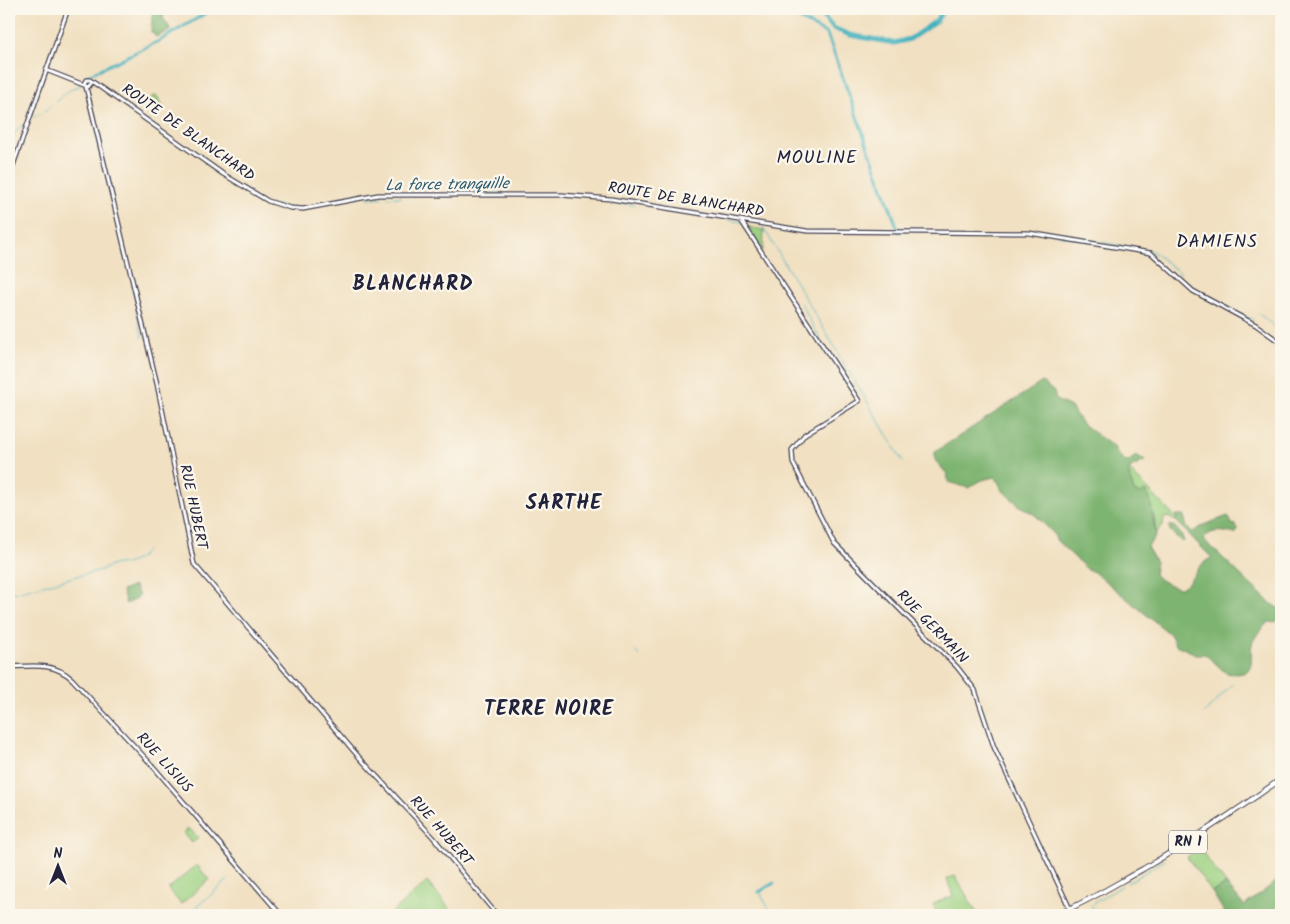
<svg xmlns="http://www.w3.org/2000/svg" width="1290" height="924" font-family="Kalam,sans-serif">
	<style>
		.green { fill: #9ed283; stroke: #607a5f }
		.forest { fill: #7eb471; stroke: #506b56 }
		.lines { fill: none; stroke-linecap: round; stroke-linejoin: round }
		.stream { stroke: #44b3bf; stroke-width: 1 }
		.canal { stroke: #44b3bf; stroke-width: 3 }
		.river { stroke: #44b3bf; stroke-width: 5 }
		.tertiary-casing { stroke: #413e4f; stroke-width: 5.5 }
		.secondary-casing { stroke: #413e4f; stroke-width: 5.5 }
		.primary-casing { stroke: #413e4f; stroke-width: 6 }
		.tertiary { stroke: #fff; stroke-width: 3 }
		.secondary { stroke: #fff; stroke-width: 3 }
		.primary { stroke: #fff; stroke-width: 4 }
		.labels { text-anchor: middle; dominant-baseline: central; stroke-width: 4.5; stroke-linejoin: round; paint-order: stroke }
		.shield { fill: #fbf7ec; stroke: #636270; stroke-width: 1 }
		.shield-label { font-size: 14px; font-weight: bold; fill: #22223b }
		.street-label { font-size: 15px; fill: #22223b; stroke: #fbf7ec }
		.water-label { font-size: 16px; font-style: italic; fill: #305c70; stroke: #fbf7ec }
		.quarter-label { font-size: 18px; letter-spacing: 1px; fill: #22223b; stroke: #fbf7ec }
		.district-label { font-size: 20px; font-weight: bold; letter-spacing: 1px; fill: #22223b; stroke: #fbf7ec }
	</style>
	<rect width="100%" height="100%" fill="#fbf7ec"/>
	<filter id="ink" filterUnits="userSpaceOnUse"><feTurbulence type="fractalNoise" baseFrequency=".02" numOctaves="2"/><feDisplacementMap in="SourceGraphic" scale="10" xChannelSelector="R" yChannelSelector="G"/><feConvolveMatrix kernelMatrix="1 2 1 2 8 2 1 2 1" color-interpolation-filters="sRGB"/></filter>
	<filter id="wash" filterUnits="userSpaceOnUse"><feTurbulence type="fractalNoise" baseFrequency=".0096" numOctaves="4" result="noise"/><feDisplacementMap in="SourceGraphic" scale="20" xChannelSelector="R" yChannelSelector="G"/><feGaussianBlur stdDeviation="1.12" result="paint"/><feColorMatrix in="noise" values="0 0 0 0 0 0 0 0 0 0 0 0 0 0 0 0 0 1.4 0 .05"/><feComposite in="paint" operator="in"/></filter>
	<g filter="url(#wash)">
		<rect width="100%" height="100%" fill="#f1e0c1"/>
		<path class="green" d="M153,96H157L163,107H147L146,104Z
			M748,227L764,230L763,251Z
			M1131,468L1129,470L1174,516L1177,515L1176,521L1168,517L1164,518L1163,525L1156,533L1154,517L1140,494L1134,492L1128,472Z
			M189,828L198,838L192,843L184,833Z
			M1199,848L1226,884L1212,892L1187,857Z
			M197,865L209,880L181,904L168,889Z
			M955,876L978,915H938L933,904L953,896L947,879Z
			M427,882L455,915H389Z"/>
		<path class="forest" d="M153,9H166L163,18L171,30L156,37L151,32Z
			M1042,382L1054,392L1056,400L1071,407L1082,424L1115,448L1116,453L1127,462L1136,456L1146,460L1131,468L1128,472L1134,492L1140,494L1145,491L1150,499L1156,536L1147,547L1156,562L1154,574C1159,580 1173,588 1181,588C1194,581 1199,561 1212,558L1176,521L1177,515L1184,516L1187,528L1193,532L1206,524L1228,516L1232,524L1236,525L1238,531L1235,534C1222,531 1212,529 1203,539L1269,602L1281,610L1279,620C1275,623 1272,621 1268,623C1264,625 1257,634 1255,638C1244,651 1265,679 1226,673L1205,654H1196L1176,645L1170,634L1094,572L1088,570L1057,541L1053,533L1035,515L1020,506L1001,489L1000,483L994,477L982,480L968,488L948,482L947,474L935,460V452Z
			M1169,526H1174L1181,534L1184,541L1182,542L1170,531Z
			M134,586L139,595L137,598L126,604L122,591Z
			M1281,878V906L1272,915H1226L1212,892L1226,884L1244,906Z"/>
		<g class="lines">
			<path class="stream" d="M34,117C52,110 62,90 81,85
				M9,139L22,125
				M465,193H503
				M368,198L401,197
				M603,200L609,201
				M613,202L634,205
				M276,205L282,207
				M728,220L742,222
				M763,227L903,462
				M1057,235L1152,251L1181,274
				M123,249L126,262
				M1188,282L1193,288
				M132,286L136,304
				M1207,296L1231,309
				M801,303L821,341
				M136,307L142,338
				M1258,313L1281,332
				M1243,315L1253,320
				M9,594L101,570L116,564H127L140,558L146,551
				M635,651L640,656
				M1204,714L1232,684
				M1127,883L1165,860
				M760,892L772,915
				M1094,903L1122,886
				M1091,905L1099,915
				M187,915L228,880"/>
			<path class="canal" d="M783,10L827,34L899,232
				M86,76L159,41L213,9
				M759,892L774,883"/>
			<path class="river" d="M817,9L833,28L850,35L894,43L910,39L926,28L936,21L944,9"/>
		</g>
	</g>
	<g filter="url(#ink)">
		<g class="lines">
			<g class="tertiary-casing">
				<path id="tertiary" d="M46,70L84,85
					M91,83L88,87L84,84L86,80H90L223,174L268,201L290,208L303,209L378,195H562L611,199L807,231L1029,233L1151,253L1193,291L1256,325L1281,343
					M86,87L157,384L194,564L358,756L433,837L497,915
					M742,222L859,401L805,434L792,450L793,463L834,543L957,667L975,690L994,747L1070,909
					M9,667C32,666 54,662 72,679L151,764L281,915"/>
			</g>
			<g class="secondary-casing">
				<path id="secondary" d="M9,177L68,9"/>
			</g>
			<g class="primary-casing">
				<path id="primary" d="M1055,915C1086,903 1114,885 1143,869C1191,841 1236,811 1281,779"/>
			</g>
			<use href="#tertiary" class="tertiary"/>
			<use href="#secondary" class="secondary"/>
			<use href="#primary" class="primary"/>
		</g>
	</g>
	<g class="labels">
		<rect class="shield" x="1169" y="830.5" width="38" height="23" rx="4"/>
		<g class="shield-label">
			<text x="1188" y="842">RN 1</text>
		</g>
		<g class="street-label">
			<text transform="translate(188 133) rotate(35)">ROUTE DE BLANCHARD</text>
			<text transform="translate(686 200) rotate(9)">ROUTE DE BLANCHARD</text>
			<text transform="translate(193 507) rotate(78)">RUE HUBERT</text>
			<text transform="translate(932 627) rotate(46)">RUE GERMAIN</text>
			<text transform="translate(164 763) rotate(48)">RUE LISIUS</text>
			<text transform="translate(441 831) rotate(49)">RUE HUBERT</text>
		</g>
		<g class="water-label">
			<text transform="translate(447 185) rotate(-1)">La force tranquille</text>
		</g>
		<g class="quarter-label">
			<text x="817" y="158">MOULINE</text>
			<text x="1217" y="242">DAMIENS</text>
		</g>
		<g class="district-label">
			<text x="413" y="285">BLANCHARD</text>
			<text x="564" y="504">SARTHE</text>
			<text x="549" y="710">TERRE NOIRE</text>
		</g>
	</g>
	<rect width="1290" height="924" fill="none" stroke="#fbf7ec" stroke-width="30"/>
	<g transform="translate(58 866)" stroke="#fbf7ec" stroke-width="4" paint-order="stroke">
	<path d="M0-4L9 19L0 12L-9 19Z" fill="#22223b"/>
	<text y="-8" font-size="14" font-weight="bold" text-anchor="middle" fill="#22223b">N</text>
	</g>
</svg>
